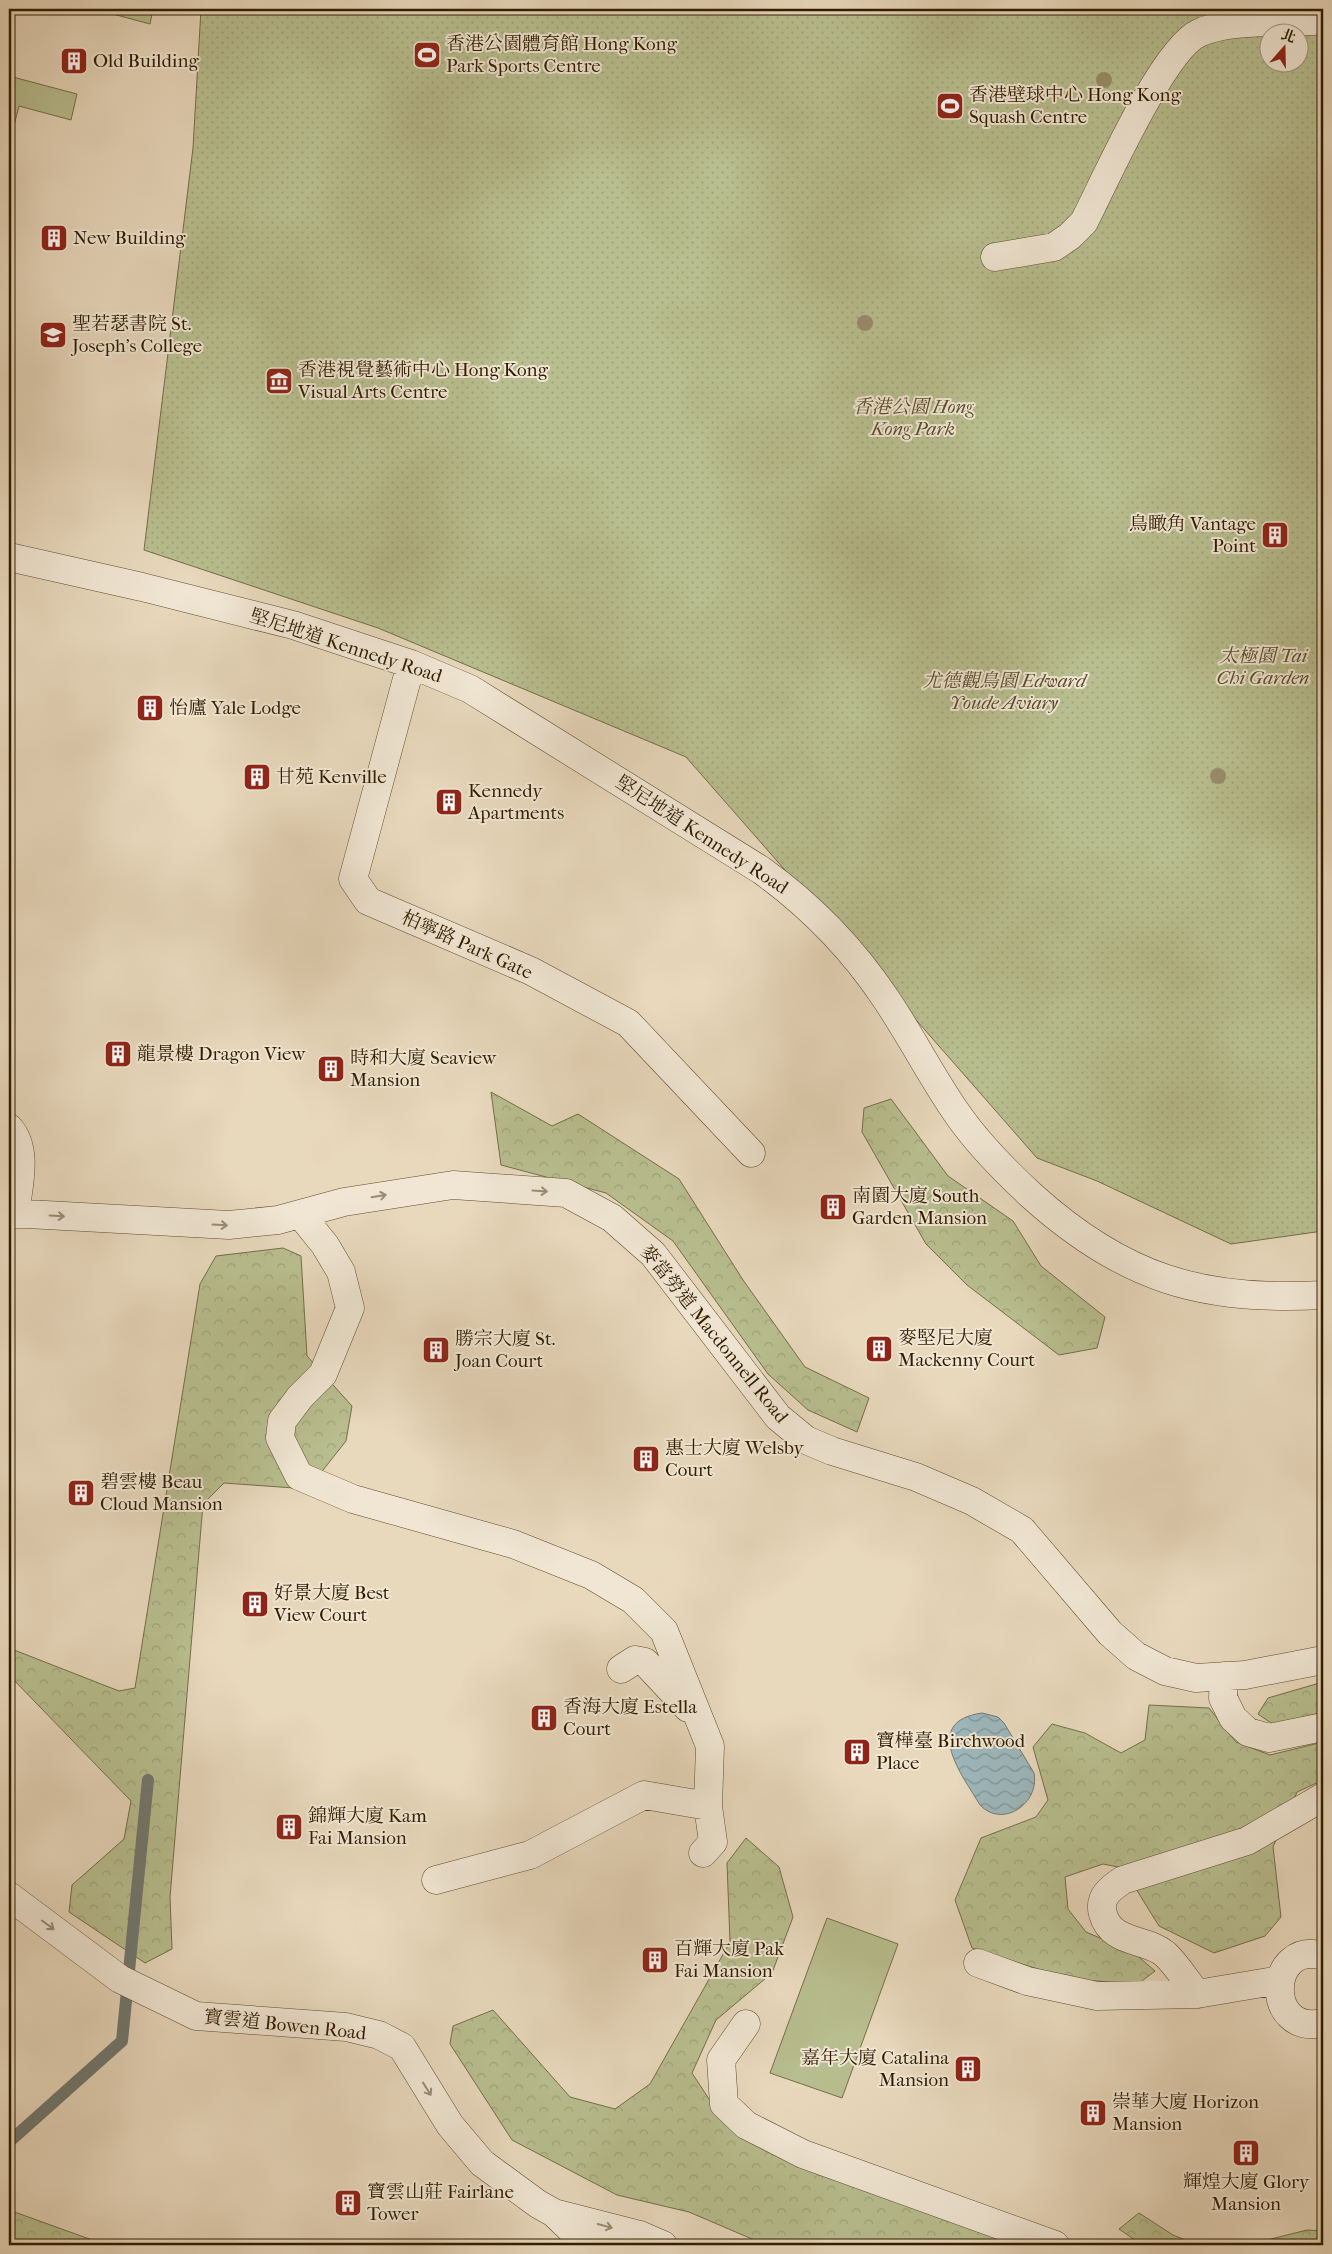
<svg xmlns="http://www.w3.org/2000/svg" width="1332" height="2254" font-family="'IM FELL French Canon','Noto Serif TC',serif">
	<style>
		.green { fill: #b8be8f; stroke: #746e48 }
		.forest { fill: url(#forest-crowns); stroke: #746e48 }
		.park { fill: url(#park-dots); stroke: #746e48; fill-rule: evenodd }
		.water { fill: url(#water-waves); stroke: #717971 }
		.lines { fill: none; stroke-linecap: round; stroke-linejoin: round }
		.stream { stroke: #717971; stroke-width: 12 }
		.minor-casing { stroke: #5e4c2f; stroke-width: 29 }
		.minor { stroke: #f0e6d3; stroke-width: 28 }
		.tree { fill: #998c6c }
		.oneway { stroke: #9a8c74 }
		.labels { text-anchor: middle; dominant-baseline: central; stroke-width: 4; stroke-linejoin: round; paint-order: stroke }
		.poi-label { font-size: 19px; fill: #301d00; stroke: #f0e6d3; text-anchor: start }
		.park-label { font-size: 19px; font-style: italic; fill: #594d2b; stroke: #f0e6d3 }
		.street-label { font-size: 19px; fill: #301d00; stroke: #f0e6d3 }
	</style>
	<defs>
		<pattern id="forest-crowns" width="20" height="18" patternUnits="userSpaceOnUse" patternTransform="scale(1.25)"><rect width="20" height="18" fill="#b8be8f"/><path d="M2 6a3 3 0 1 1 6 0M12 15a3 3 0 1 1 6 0" fill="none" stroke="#9ea37a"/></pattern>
		<pattern id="park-dots" width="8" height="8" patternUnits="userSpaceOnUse" patternTransform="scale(1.25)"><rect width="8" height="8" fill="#b8be8f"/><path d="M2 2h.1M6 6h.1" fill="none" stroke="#9ea37a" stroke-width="1.8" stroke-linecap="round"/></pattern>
		<pattern id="water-waves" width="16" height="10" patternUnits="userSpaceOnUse" patternTransform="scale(1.25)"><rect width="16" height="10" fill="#9cb7bc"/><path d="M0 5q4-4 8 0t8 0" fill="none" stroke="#809496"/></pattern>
	</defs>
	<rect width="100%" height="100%" fill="#e8d8bc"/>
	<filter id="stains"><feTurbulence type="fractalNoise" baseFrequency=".004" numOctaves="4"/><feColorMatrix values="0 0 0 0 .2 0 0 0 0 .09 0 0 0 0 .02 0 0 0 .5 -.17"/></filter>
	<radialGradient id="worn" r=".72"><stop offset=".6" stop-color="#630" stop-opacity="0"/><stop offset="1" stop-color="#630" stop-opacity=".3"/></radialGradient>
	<path class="green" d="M94,9H153L150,24Z
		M9,76L77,94L71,120L19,106L9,145Z
		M827,1918L898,1944L842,2098L770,2073Z"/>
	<path class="forest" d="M491,1092L552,1126L578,1114L679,1179L743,1280L805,1367L869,1398L857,1432L808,1410L768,1374L673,1241L606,1193L501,1165Z
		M891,1099L948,1176L1013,1221L1041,1266L1105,1317L1097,1348L1059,1355L967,1285L926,1244L862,1132L864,1108Z
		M283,1248L301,1256L307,1356L352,1406L346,1441L308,1489L224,1483L203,1504L170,1897L172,1949L145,1963L69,1912L72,1885L124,1839L131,1801L9,1675V1648L119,1691L135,1688L200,1284L216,1256Z
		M1323,1682V1712L1274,1725L1258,1714L1268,1698Z
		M1149,1705L1209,1708L1236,1742L1270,1755L1323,1742V1780L1297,1792L1273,1847L1281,1917L1265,1936L1214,1953L1159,1926L1123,1868L1103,1864L1065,1877L1068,1909L1086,1932L1133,1952L1155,1971L1138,1984L1069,1979L972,1948L955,1900L981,1838L1036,1817L1048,1800L1033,1747L1052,1724L1085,1733L1121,1753L1145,1740Z
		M746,1838L779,1867L793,1917L772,1973L716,2020L692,2073L724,2122L1067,2245H766L689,2212L617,2195L512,2140L450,2044L453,2026L493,2010L570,2097L615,2109L650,2084L730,1942L727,1863Z
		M9,2210L106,2245H9Z
		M1139,2213L1173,2235L1198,2245H1142L1119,2229Z
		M1307,2230L1323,2231V2245H1247Z"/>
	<path class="park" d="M201,9H1323V1231L1231,1244L1097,1181L1037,1158L686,757L378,628L144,550L193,148ZM1270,32H1300V62H1270Z"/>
	<path class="water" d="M982,1713L998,1717L1004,1723L1034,1773C1040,1803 1003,1829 980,1805C963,1776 920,1722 982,1713Z"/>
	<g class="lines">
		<path class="stream" d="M9,2142L122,2041L148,1780"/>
		<g class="minor-casing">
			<path id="minor" d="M995,257L1054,247L1070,236L1084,222C1104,183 1163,49 1199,33C1231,18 1287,24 1323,20
				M9,557L142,587L293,625L411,664L470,689L761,870C811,906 852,948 886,999C911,1036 931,1076 956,1112C977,1143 1005,1171 1032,1196C1123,1278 1202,1302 1323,1295
				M411,664L353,879L368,901L531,971L628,1023L751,1153
				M9,1128C29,1150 18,1187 15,1214
				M9,1213L229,1225L278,1220L344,1202L453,1185L566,1193L612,1218L653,1254L778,1417L806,1440L832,1451L916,1477L972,1501L1022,1530L1110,1633L1136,1656L1165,1671L1196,1678L1245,1675L1323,1660
				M300,1214L325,1245L341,1272L350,1308L323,1374L300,1397L282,1421L280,1438L299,1476L353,1499L513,1544L591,1575L633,1600L664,1631L710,1746L708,1806L713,1842L703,1853
				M621,1669L635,1660L645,1662L688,1708
				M1224,1676L1223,1698L1233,1718L1248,1732L1269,1738L1323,1727
				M436,1880L530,1855L644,1795L708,1806
				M9,1896L120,1979L196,2016L346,2027L379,2035L402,2047L450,2125L482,2163L538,2204L554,2213L640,2235L663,2245
				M1323,1956C1268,1939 1263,2036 1323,2023
				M978,1963L1027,1981L1097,1996L1197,1994L1280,1980
				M1197,1994C1187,1982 1177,1965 1165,1954C1146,1938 1111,1944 1103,1914C1098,1897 1111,1888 1123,1880L1247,1841L1323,1797
				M746,2024L721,2060L724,2104L746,2125L803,2154L1055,2245
				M555,2214L587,2245"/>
		</g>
		<use href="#minor" class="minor"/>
	</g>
	<g class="tree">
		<circle cx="1104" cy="80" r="8"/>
		<circle cx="865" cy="323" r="8"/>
		<circle cx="1218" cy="776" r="8"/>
	</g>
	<defs><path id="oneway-shaft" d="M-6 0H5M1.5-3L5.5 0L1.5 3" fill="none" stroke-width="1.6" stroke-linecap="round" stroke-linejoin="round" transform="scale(1.25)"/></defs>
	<g class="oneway">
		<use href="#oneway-shaft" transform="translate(540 1191) rotate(4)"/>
		<use href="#oneway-shaft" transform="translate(379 1196) rotate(-9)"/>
		<use href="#oneway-shaft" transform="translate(57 1216) rotate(3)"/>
		<use href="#oneway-shaft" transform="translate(220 1225) rotate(3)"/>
		<use href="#oneway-shaft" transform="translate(48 1925) rotate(37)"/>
		<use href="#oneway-shaft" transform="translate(427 2089) rotate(58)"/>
		<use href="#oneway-shaft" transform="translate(605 2226) rotate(15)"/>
	</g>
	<defs>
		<g id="stadium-square" transform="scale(1.4375)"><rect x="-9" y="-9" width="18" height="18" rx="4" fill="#8f2418" stroke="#f0e6d3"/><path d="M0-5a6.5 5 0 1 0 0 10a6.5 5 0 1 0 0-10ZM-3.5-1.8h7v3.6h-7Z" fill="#fff"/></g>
		<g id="building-square" transform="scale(1.4375)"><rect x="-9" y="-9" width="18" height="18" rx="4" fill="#8f2418" stroke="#f0e6d3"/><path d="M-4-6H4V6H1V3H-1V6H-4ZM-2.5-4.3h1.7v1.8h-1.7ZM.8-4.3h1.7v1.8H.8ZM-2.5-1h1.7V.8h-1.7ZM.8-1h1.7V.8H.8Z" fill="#fff"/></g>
		<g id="school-square" transform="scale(1.4375)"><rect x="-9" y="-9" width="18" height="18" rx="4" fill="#8f2418" stroke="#f0e6d3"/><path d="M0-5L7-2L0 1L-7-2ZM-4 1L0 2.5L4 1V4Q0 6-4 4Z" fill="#fff"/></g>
		<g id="museum-square" transform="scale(1.4375)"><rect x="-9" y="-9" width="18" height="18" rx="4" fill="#8f2418" stroke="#f0e6d3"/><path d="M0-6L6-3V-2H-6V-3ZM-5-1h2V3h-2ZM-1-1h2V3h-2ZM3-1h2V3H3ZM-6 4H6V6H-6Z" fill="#fff"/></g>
	</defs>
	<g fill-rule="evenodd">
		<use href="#stadium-square" x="427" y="55"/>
		<use href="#building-square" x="74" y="61"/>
		<use href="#stadium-square" x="950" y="106"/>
		<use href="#building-square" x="54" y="238"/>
		<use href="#school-square" x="53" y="335"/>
		<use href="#museum-square" x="279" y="381"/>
		<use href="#building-square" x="1275" y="535"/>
		<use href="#building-square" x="150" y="708"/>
		<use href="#building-square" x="257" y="777"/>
		<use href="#building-square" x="449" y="802"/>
		<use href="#building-square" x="118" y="1054"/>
		<use href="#building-square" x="331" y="1069"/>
		<use href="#building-square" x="833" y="1207"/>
		<use href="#building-square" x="879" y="1349"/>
		<use href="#building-square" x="436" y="1350"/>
		<use href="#building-square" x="646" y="1459"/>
		<use href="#building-square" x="81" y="1493"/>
		<use href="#building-square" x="255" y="1604"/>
		<use href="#building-square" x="544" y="1718"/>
		<use href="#building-square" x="857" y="1752"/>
		<use href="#building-square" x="289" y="1827"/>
		<use href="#building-square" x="655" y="1960"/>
		<use href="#building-square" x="968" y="2069"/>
		<use href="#building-square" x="1093" y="2113"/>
		<use href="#building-square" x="1246" y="2153"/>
		<use href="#building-square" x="348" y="2203"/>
	</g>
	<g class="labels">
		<g class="poi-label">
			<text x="446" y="44">香港公園體育館 Hong Kong<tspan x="446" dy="22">Park Sports Centre</tspan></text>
			<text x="93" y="61">Old Building</text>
			<text x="969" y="95">香港壁球中心 Hong Kong<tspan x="969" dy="22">Squash Centre</tspan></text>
			<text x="73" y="238">New Building</text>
			<text x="72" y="324">聖若瑟書院 St.<tspan x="72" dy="22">Joseph's College</tspan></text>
			<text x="298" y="370">香港視覺藝術中心 Hong Kong<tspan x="298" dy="22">Visual Arts Centre</tspan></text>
			<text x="1256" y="524" text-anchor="end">鳥瞰角 Vantage<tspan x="1256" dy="22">Point</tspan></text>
			<text x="169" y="708">怡廬 Yale Lodge</text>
			<text x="276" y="777">甘苑 Kenville</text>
			<text x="468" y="791">Kennedy<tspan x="468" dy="22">Apartments</tspan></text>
			<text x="137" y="1054">龍景樓 Dragon View</text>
			<text x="350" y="1058">時和大廈 Seaview<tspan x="350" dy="22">Mansion</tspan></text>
			<text x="852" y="1196">南園大廈 South<tspan x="852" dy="22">Garden Mansion</tspan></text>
			<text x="898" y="1338">麥堅尼大廈<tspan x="898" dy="22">Mackenny Court</tspan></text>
			<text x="455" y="1339">勝宗大廈 St.<tspan x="455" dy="22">Joan Court</tspan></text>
			<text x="665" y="1448">惠士大廈 Welsby<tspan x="665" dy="22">Court</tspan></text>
			<text x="100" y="1482">碧雲樓 Beau<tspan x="100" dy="22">Cloud Mansion</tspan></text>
			<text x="274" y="1593">好景大廈 Best<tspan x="274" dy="22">View Court</tspan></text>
			<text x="563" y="1707">香海大廈 Estella<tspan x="563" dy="22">Court</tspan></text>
			<text x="876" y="1741">寶樺臺 Birchwood<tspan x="876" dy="22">Place</tspan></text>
			<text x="308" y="1816">錦輝大廈 Kam<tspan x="308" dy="22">Fai Mansion</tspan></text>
			<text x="674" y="1949">百輝大廈 Pak<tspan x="674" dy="22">Fai Mansion</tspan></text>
			<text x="949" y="2058" text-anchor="end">嘉年大廈 Catalina<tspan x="949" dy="22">Mansion</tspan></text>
			<text x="1112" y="2102">崇華大廈 Horizon<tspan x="1112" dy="22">Mansion</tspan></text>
			<text x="1246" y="2182" text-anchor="middle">輝煌大廈 Glory<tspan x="1246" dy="22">Mansion</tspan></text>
			<text x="367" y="2192">寶雲山莊 Fairlane<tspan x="367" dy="22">Tower</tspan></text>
		</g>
		<g class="park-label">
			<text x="913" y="407">香港公園 Hong<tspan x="913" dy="22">Kong Park</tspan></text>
			<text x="1263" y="656">太極園 Tai<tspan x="1263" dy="22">Chi Garden</tspan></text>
			<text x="1004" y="681">尤德觀鳥園 Edward<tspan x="1004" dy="22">Youde Aviary</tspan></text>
		</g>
		<g class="street-label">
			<text transform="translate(346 646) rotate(18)">堅尼地道 Kennedy Road</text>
			<text transform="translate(702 835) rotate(33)">堅尼地道 Kennedy Road</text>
			<text transform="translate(467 945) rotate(24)">柏寧路 Park Gate</text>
			<text transform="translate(714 1334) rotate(51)">麥當勞道 Macdonnell Road</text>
			<text transform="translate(285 2025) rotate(6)">寶雲道 Bowen Road</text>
		</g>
	</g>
	<rect width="1332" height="2254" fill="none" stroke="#e8d8bc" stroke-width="30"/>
	<rect x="10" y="10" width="1312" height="2234" fill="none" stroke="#301d00" stroke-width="2.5"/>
	<rect x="15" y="15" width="1302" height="2224" fill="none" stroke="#301d00"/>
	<g transform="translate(1284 48) rotate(20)"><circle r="24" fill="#f0e6d3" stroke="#a3967f"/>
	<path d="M0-4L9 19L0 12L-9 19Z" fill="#8f2418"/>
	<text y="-8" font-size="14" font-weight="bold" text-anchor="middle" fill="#301d00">北</text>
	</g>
	<rect width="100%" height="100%" filter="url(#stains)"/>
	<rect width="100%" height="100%" fill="url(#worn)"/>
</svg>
